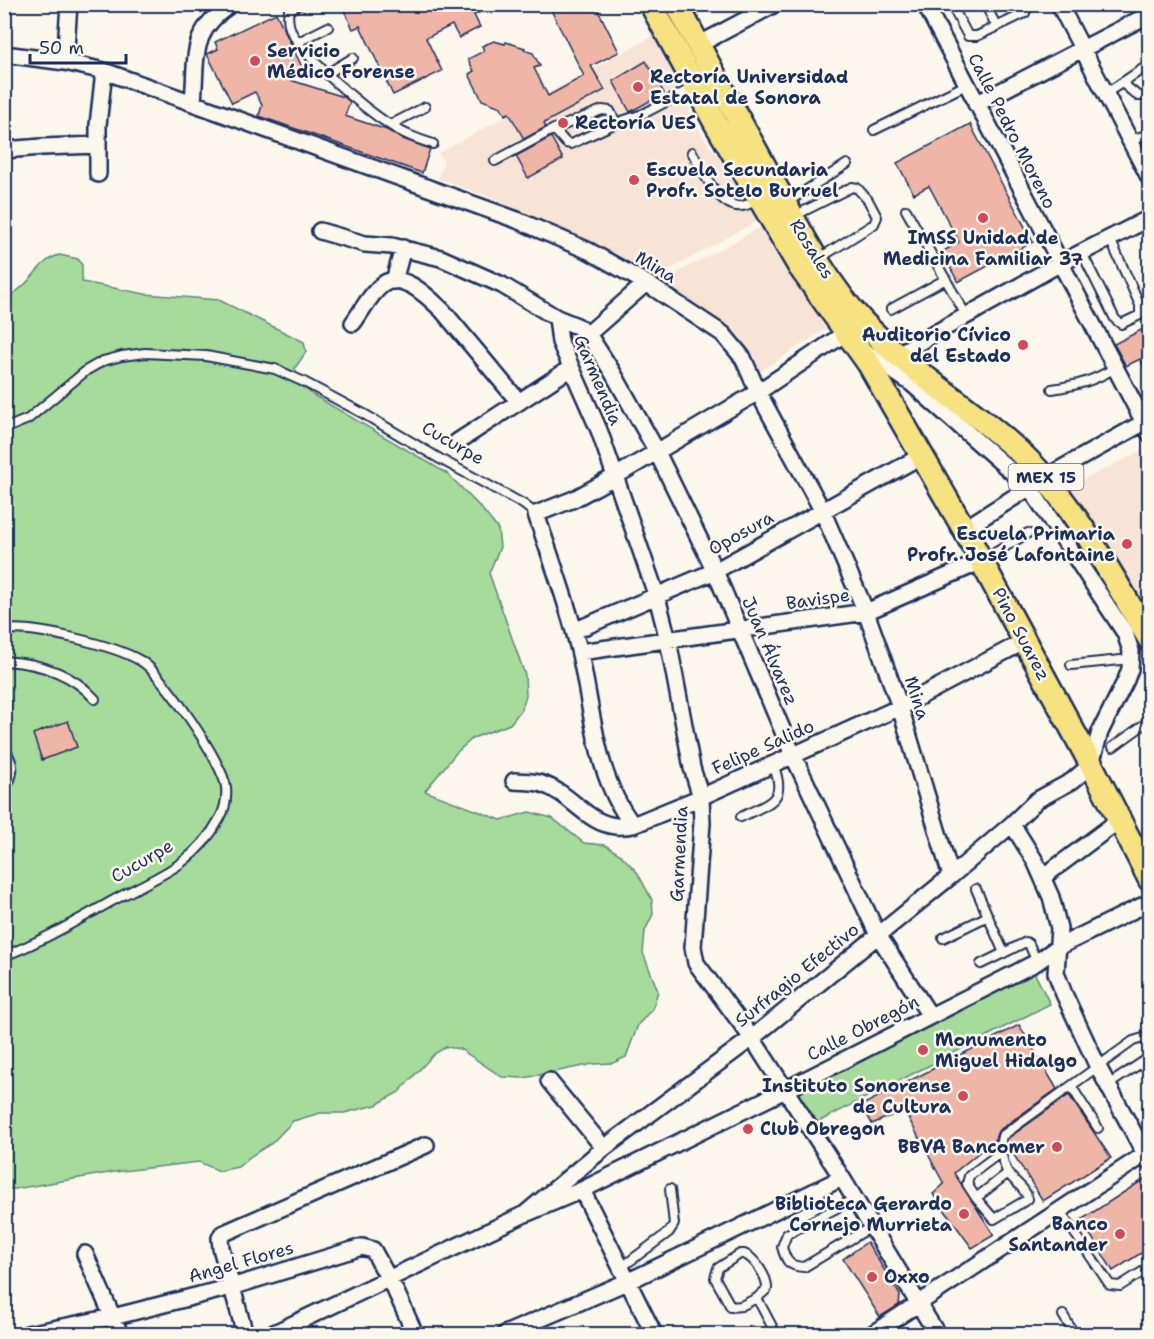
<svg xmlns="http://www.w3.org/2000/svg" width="1154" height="1339" font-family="'Shantell Sans',sans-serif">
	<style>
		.built { fill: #f7e4d7 }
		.green { fill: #a7db9c; stroke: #61857d; stroke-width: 1.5 }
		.building { fill: #efb6a7; stroke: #1b2f5e; stroke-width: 1.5 }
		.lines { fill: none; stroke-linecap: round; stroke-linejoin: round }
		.lane-casing { stroke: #1b2f5e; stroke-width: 12 }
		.street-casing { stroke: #1b2f5e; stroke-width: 20 }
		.primary-casing { stroke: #1b2f5e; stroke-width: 27 }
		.lane { stroke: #fbf7ec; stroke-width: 8 }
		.street { stroke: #fbf7ec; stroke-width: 15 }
		.primary { stroke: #f7e281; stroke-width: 22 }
		.poi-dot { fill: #d1495b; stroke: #fbf7ec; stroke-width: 2 }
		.labels { text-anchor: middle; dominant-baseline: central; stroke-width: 5; stroke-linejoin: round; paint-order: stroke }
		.shield { fill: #fbf7ec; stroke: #5e6b89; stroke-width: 1.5 }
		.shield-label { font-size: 16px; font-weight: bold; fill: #1b2f5e }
		.poi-label { font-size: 18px; font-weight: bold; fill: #1b2f5e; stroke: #fbf7ec; text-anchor: start }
		.street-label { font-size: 18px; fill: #1b2f5e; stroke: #fbf7ec }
	</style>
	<rect width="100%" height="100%" fill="#fbf7ec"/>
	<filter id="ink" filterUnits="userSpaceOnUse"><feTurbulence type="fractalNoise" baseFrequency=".0167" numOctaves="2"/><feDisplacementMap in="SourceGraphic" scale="12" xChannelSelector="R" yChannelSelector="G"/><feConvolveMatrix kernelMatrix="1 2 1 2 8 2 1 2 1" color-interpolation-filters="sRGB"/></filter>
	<g filter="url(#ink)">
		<path class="built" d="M653,36L686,94L690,114L710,148L726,161L759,220L658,276L497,200L438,178L444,163L439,153Z
			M763,226L826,329L759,372L739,337L660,282Z
			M1143,450L1150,463L1149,602L1144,605L1068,487Z"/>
		<path class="green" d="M59,255L78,259L82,265V282L145,294L219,300L304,342L306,352L295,368L301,385L313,395L448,474L481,508L498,529L500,547L489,573L525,675L526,696L521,710L510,724L473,738L456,753L425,791L501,820L529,812L552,818L584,843L605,845L621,855L637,872L652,900L653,914L645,931L643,953L658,991L653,1008L638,1025L626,1057L613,1063L593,1064L524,1078L502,1077L460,1049L446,1047L434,1054L399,1092L376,1105L344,1113H320L293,1121L272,1143L251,1156L238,1167L219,1171L199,1162L114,1172L15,1189L5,1188V299C12,295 19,290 25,284C37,273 42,260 59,255Z
			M1034,972L1050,1004L812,1125L796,1093Z"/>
		<path class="building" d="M341,4H495L474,15L480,27L459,38L452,25L426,38L442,71L393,95L360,26L353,29Z
			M548,4H595L619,52L591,66L605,90L544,123L546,127L524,139L509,113L505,115L501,107L482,100L469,74L474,71L468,59L484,51L482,46L494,41L505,44L506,42L525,48L524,50L533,53L540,66L534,68L548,96L584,76Z
			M276,13L303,69L284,78L344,97L350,102L345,116L387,130L403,139L430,149L422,173L259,116L262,105L255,92L232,103L207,54L218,49L215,42Z
			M646,61L664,93L630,112L613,81Z
			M970,124L1033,242L958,282L942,252L959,242L929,186L914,194L897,163Z
			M551,137L563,159L528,178L516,156Z
			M1149,326V376L1140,359L1126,366L1114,344Z
			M68,721L77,747L42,760L33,734Z
			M1019,1025L1057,1089L998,1131L995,1139L954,1173L994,1235L972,1248L933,1194L944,1184L904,1110L872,1124L862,1105Z
			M1069,1095L1111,1158L1043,1201L1007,1144V1139Z
			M1149,1176V1248L1113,1271L1081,1220Z
			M867,1242L900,1295L899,1305L880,1317L843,1259Z"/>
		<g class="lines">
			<g class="lane-casing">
				<path id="lane" d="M300,4L289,10C287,19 288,25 292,33C308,61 362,107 390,125C403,134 418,139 433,144
					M951,4L968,36H977L1025,13L1028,4
					M985,4L997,27
					M298,42L328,27
					M328,73L353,58
					M1122,83L1138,96H1150
					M1105,94L1150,64
					M390,125L425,107
					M554,129L566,143L571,144L616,123L643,114L694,87
					M874,130L966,85
					M1129,140L1150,134
					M692,152C701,168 719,209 741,206C747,206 753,202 759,199
					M495,161L554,129L602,110L610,111L616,123
					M786,203L847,164
					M906,210L966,315
					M796,215L852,187L857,188L868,200L877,217L874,224L818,259
					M1082,253L1115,319L1121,324L1140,315V305L1110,239
					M891,309L946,279
					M1052,389C1078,385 1091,382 1115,368
					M4,429L28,419L87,370L103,361L122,356L145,353L206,356L275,369L304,382L364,414L440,459L523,504L536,514
					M983,560L1028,533
					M4,630C33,625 116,646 141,661C162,673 223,763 226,787C227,798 225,809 220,818C211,835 196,852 181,863C161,877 136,888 114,900C78,920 43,941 4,956
					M4,661C39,663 72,673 95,699
					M1071,665L1131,659
					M4,747C15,765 15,774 4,791
					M1113,747L1150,720
					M741,817C770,802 788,802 773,764
					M976,889L1004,953
					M943,938L988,916
					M981,964L1026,942L1029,944L1037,962
					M1108,1085L1150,1057
					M1071,1086L1098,1128
					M1008,1173L976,1198L994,1219L1028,1199C1026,1188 1014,1182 1008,1173C1002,1162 999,1147 1002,1136L1133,1041L1143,1038L1150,1044
					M976,1198L967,1184L969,1176L1001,1152
					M854,1199L787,1234L782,1247C786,1261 788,1266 804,1267L871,1227
					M1059,1210L1110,1285L1120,1286L1150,1267
					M622,1267L669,1232L674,1224L670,1189
					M757,1298L741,1306L731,1307L715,1278L718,1268L740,1254H744C755,1258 768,1278 767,1289L757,1298L776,1334
					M1063,1315L1074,1334"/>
			</g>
			<g class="street-casing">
				<path id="street" d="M925,4L1150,434
					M1059,4L1150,179
					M698,45L775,4
					M4,54L65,62L104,71L517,220L589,251L614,265L646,283L723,334L743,358L758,392L822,510L866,612L900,707L951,876
					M65,62L69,4
					M193,102C197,57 189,32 231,4
					M976,104L1150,14
					M4,150L42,147L98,145
					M98,174V125L104,71
					M320,231L365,244L392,246L441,258L502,285L557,318L560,342L599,430L657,597L668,640L692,768L701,797L702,823L693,947L696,963L752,1038L842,1178L937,1334
					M394,281L403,248
					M557,318L577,326L588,334L613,373L656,450L715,571L793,755L878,935L930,1016
					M353,323C362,311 370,294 382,285C401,269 429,298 442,310L519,402
					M588,334L646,283
					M891,360L898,354L1059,264L1150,218
					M457,442L571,368
					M964,529L1046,477L1150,419
					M574,631L715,571L921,456
					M580,652L866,612L982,561
					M514,781C523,782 533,781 542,784C577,795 590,834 633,825L701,797L900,707L1025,641
					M1012,824L1035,861L1051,897L1059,928L1056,973L1064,994L1097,1065L1150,1163
					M633,825C594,776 593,708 579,650C568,604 551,559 536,514L574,499L614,477L758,392L853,328
					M1043,877L1118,821
					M549,1081L604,1148
					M582,1190L654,1334
					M525,1214L604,1148L752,1038L951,876L1012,824L1037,800L1072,781L1085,770L1091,764L1100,732L1126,680L1130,669L1131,651L1125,633L1030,488L911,383L864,351
					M85,1254L120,1334
					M27,1334L113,1317L231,1287L362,1247L373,1250L397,1294L415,1334
					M245,1334L221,1248L220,1238L222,1234L426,1145
					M272,1334L525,1214L582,1190L785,1090L1037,962L1058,947L1150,902
					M505,1334L629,1281L842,1178
					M872,1334L1150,1151"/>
			</g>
			<g class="primary-casing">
				<path id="primary" d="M651,4L716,124L799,266L869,364L964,529L1091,764L1150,880
					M677,4C707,63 740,121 772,180C799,228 824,280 862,321C910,373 974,408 1025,457C1075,505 1115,581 1150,640"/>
			</g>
			<use href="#lane" class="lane"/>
			<use href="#street" class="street"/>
			<use href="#primary" class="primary"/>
		</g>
	</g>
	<g class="poi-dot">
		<circle cx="255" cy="61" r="6"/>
		<circle cx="638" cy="87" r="6"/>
		<circle cx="563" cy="123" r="6"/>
		<circle cx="634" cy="180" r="6"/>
		<circle cx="983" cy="218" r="6"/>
		<circle cx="1023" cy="345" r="6"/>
		<circle cx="1127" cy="544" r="6"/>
		<circle cx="923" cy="1050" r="6"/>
		<circle cx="963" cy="1096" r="6"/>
		<circle cx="748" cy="1129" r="6"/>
		<circle cx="1057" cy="1147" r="6"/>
		<circle cx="964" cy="1214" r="6"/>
		<circle cx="1120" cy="1234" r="6"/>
		<circle cx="872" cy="1277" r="6"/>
	</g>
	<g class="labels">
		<rect class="shield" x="1008.5" y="464" width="75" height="26" rx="4.5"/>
		<g class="shield-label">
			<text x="1046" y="477">MEX 15</text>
		</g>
		<g class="poi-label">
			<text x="267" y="51">Servicio<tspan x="267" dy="21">Médico Forense</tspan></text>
			<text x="650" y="77">Rectoría Universidad<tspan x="650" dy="21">Estatal de Sonora</tspan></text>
			<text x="575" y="123">Rectoría UES</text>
			<text x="646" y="170">Escuela Secundaria<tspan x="646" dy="21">Profr. Sotelo Burruel</tspan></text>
			<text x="983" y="238" text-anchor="middle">IMSS Unidad de<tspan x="983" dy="21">Medicina Familiar 37</tspan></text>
			<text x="1011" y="335" text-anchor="end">Auditorio Cívico<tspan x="1011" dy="21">del Estado</tspan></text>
			<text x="1115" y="534" text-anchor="end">Escuela Primaria<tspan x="1115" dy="21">Profr. José Lafontaine</tspan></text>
			<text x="935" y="1040">Monumento<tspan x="935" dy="21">Miguel Hidalgo</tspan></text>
			<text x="951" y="1086" text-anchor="end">Instituto Sonorense<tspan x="951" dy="21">de Cultura</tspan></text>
			<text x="760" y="1129">Club Obregon</text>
			<text x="1045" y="1147" text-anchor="end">BBVA Bancomer</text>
			<text x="952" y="1204" text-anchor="end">Biblioteca Gerardo<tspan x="952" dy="21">Cornejo Murrieta</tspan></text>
			<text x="1108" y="1224" text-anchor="end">Banco<tspan x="1108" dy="21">Santander</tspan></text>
			<text x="884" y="1277">Oxxo</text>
		</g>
		<g class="street-label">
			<text transform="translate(1012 131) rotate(63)">Calle Pedro Moreno</text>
			<text transform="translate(812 249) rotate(58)">Rosales</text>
			<text transform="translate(656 267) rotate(31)">Mina</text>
			<text transform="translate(598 380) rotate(67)">Garmendia</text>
			<text transform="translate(453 443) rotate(30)">Cucurpe</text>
			<text transform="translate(741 533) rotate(-29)">Oposura</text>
			<text transform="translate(818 599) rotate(-8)">Bavispe</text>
			<text transform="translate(1021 634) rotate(62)">Pino Suarez</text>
			<text transform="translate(770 651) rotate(67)">Juan Álvarez</text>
			<text transform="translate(917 698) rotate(72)">Mina</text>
			<text transform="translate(763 747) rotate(-24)">Felipe Salido</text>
			<text transform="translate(679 854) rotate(-87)">Garmendia</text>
			<text transform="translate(142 861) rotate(-30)">Cucurpe</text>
			<text transform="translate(797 975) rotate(-39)">Surfragio Efectivo</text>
			<text transform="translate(863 1028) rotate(-27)">Calle Obregón</text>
			<text transform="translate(241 1262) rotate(-16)">Angel Flores</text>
		</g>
	</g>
	<rect width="1154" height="1339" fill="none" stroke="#fbf7ec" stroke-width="24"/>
	<rect x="12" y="12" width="1130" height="1315" fill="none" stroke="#1b2f5e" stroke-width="2" filter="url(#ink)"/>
	<path d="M30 54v9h96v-9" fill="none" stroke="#1b2f5e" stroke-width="3"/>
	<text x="39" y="54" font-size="18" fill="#1b2f5e" stroke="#fbf7ec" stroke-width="4.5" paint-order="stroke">50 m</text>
</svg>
